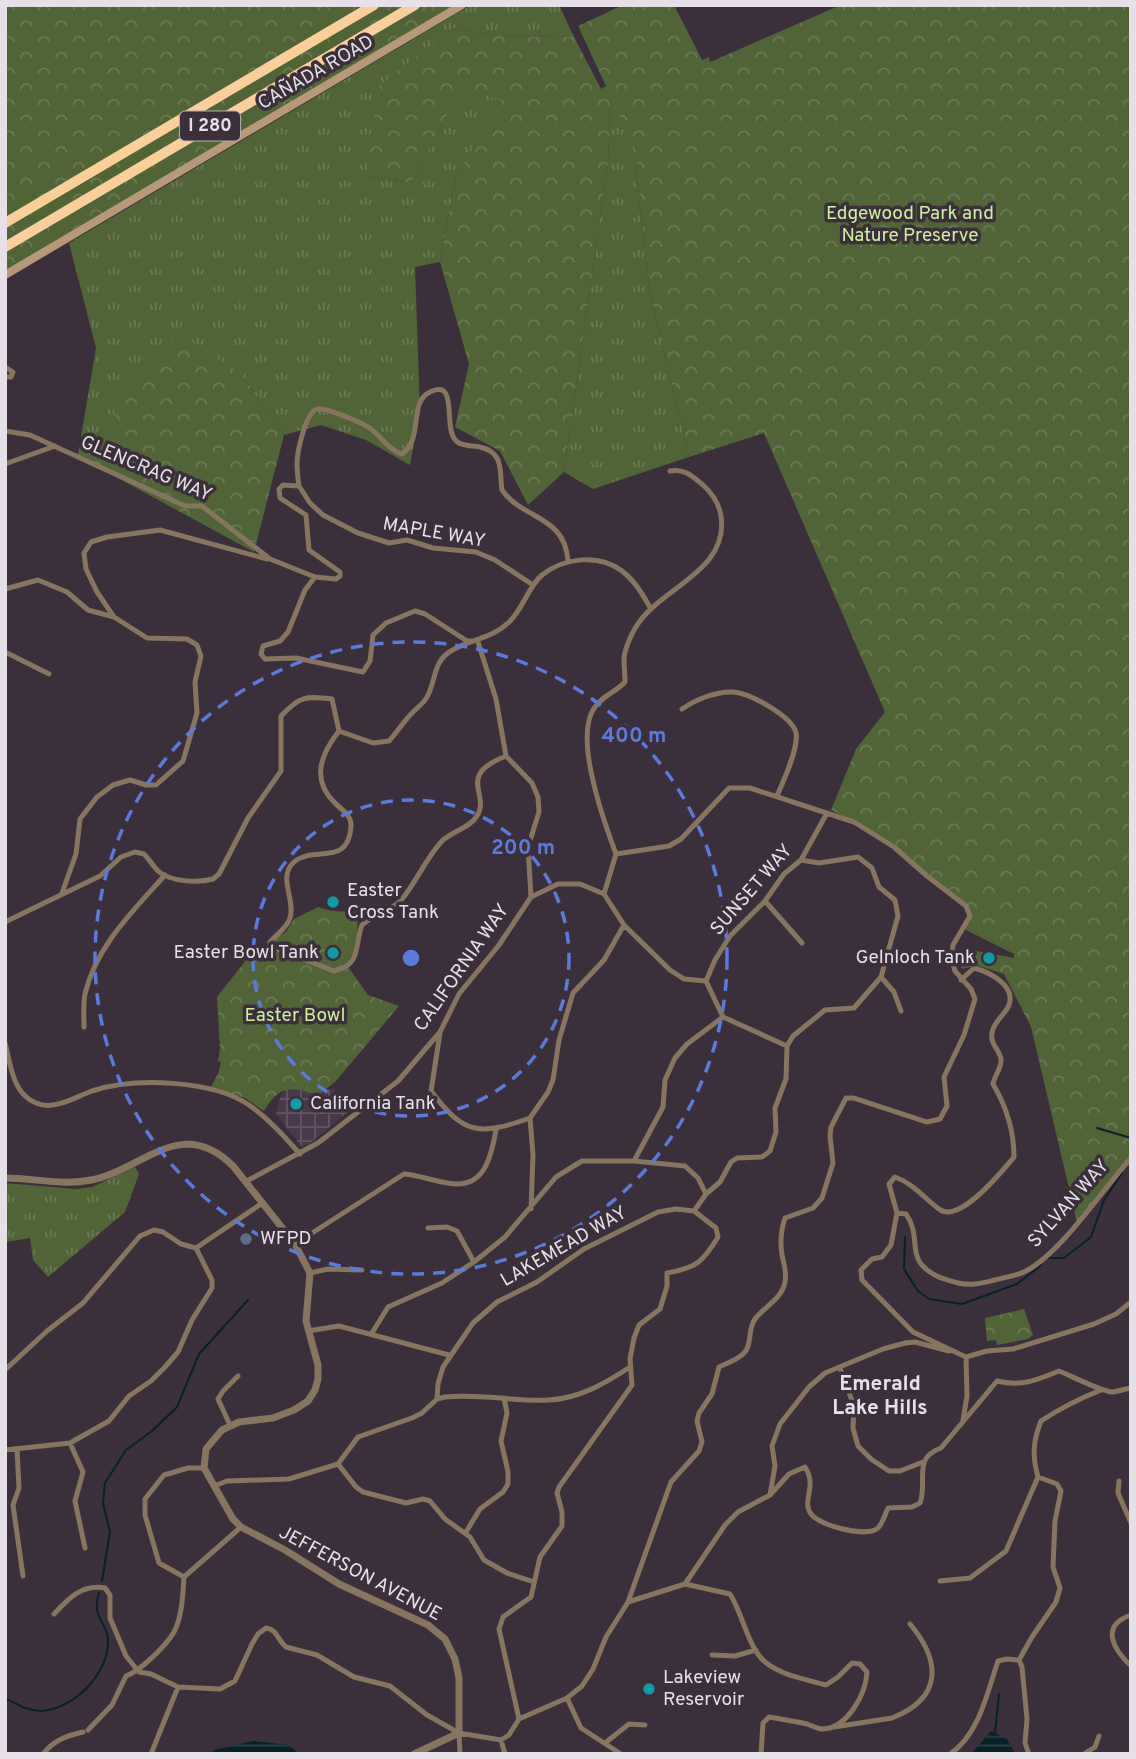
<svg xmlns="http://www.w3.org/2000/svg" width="1136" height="1759" font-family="Overpass,sans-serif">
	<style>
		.industrial { fill: url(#industrial-grid) }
		.grass { fill: url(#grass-tufts) }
		.forest { fill: url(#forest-crowns) }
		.water { fill: url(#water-rules) }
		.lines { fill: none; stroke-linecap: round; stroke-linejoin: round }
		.stream { stroke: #072128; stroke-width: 2 }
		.minor { stroke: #887560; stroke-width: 5 }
		.tertiary { stroke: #887560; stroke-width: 7 }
		.secondary { stroke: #b79978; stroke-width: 8 }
		.motorway { stroke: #fcce9a; stroke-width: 10 }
		.ring { fill: none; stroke: #5a7add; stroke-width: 3.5; stroke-dasharray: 12 9 }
		.culture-dot { fill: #0f9aa8; stroke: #3b2f3c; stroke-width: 2.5 }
		.service-dot { fill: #5c6f8a; stroke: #3b2f3c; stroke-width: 2.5 }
		.labels { text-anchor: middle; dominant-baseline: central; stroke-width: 7; stroke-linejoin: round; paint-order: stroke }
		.shield { fill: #3b2f3c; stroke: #b3abb4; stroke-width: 2 }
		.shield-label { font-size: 18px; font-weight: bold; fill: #e7e0e8 }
		.street-label { font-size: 19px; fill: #e7e0e8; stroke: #3b2f3c }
		.park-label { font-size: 19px; fill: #cef19c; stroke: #3b2f3c }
		.poi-label { font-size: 19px; fill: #e7e0e8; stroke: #3b2f3c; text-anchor: start }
		.neighbourhood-label { font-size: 21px; font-weight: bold; fill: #e7e0e8; stroke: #3b2f3c }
		.centre { fill: #5a7add; stroke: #3b2f3c; stroke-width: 3.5 }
		.ring-label { font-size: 21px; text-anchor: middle; font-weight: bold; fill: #5a7add; stroke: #3b2f3c; stroke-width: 7; stroke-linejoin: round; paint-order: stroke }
	</style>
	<defs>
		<pattern id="industrial-grid" width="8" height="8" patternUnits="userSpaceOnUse" patternTransform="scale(1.75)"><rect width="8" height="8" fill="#49394b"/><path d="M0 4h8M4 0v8" fill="none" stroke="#635565"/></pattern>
		<pattern id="grass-tufts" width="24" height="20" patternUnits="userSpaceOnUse" patternTransform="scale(1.75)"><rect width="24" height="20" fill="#516436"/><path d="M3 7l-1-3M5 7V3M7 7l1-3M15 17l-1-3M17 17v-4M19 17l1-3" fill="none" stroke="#6a7a53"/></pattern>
		<pattern id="forest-crowns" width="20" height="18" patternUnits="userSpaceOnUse" patternTransform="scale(1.75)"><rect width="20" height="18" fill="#516436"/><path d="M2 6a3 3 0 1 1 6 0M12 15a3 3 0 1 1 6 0" fill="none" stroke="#6a7a53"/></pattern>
		<pattern id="water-rules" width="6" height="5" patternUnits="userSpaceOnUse" patternTransform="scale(1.75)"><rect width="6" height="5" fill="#072128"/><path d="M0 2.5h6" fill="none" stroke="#2b4147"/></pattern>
	</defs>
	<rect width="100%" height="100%" fill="#3b2f3c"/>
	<path class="industrial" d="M296,1088L319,1094L333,1088L350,1110L308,1145L301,1146L276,1114L281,1094L287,1089Z"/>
	<path class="grass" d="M471,5H559L574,37L497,36L453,28L367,176L411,183L462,86L503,101L456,176L440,262L415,267L420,411L410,465L366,440L321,425L284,435L241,374L125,448L77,460L96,348L69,243Z
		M647,90L636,171L650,294L689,457L593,489L564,472L608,163L610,106Z
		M135,1167L139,1174L125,1212L48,1277L33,1260L30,1238L5,1242V1183L76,1189L92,1187Z"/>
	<path class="forest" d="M5,5H462L5,275Z
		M623,5H674L702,60L709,57L710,62L841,5H1131V1158L1077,1222L1031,1027L1004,974L976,965L962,969L955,953L966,949L1014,958V954L964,929L970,916L966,906L868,829L831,810L856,749L885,712L764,433L689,457L650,294L636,171L638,156L614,105L610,106L608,163L564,472L528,505L500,451L455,427L469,364L440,262L456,176L502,101L462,87L411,183L367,176L377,87L453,28L497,36L574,37L601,89L606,86L578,26Z
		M179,333L241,374L284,435L254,552L81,458L124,448L111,400Z
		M318,907L332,911L358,912C357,929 359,952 346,964L368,995L399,1006L336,1081L319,1095C292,1087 279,1084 264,1111L245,1098L211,1087L218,1074L221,1062L218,1061L220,1049L217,997L250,955L265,951L275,938L286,932L294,919Z
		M1024,1309L1033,1335L1028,1339L997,1345L996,1340L987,1341L985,1318Z"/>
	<path class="water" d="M991,1731L1007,1739L1015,1754H971Z
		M253,1741L288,1745L300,1754H210L214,1750Z"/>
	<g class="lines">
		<path class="stream" d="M1097,1128L1131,1138
			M905,1237L904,1269L918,1291L929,1299L962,1304L1017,1284L1041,1265
			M1047,1258H1064L1091,1237L1104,1200L1122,1173
			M102,1581L110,1532L103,1503L105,1483L126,1450L152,1431L177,1407L199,1354L248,1300
			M5,1698C17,1704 27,1711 41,1711C74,1709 109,1674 108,1640C107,1620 91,1619 99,1593
			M995,1733L999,1694"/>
		<path class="minor" d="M5,367L13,372L11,377H5
			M5,431L30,435L185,506H202L270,559L315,577L336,579L340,576V572L309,550L306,515L280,498L279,489L283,485L299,486L310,503L323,515L358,533L389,543L407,540L433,548L476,552L495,560L533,585
			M5,464L55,446
			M299,486C298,479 297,471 297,464C297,453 305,413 317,409C325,407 360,422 368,427C381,435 388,450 402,454C424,439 408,402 430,392C461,377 440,434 459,443C465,446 473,446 480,447C505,453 499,471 502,490C523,520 565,515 568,561
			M315,577L305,590L288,632L280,641L263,646L261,654L265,659L296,658L363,672L370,661L373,635L386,623L415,611L425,614L467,641H473
			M5,589L38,580L67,592L88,610L114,617
			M478,642L496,699L506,756
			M5,652L49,674
			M682,709C695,700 716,691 733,692C750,693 793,717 796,733C799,748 783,782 777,796
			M616,854C604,822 575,741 593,710C601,696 615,693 625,682C625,674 624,667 624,660C624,649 633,630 640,621C666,586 729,569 721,516C719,503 713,494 703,485C692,476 684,468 670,471
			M62,893L76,854L80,819L97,797L113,785L130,780L146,785H156L183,761L197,713L195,682L201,656L197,645L187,639L147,638L114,617L97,592L86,569L84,553L91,542L107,537L160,530L267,559
			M604,894L616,854L669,846L681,839L729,788H750L854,822L894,847L927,876L966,906L970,916L953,945L952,961L955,971L971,989L975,999L964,1035L944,1077L947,1106L940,1119L927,1122L854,1098H846L831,1127L830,1136L833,1163L822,1198L813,1208L785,1218C781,1230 780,1243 782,1255C784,1265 787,1272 785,1282C782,1299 765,1306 755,1319C747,1330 753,1345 743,1354C737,1360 727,1363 719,1367L712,1394L699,1413L697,1421L702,1442L699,1451L671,1482L628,1602
			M531,897L558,884H580L604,894L624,925L670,970L684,979L706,981
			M765,901L802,943
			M5,922L100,876L121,857L135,852L144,854C149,859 153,866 158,871C170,882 198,883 213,879L219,874L248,818L281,771V716C300,696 305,696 332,699L339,731L373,743L389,741C397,732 404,721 413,712C418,707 424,703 427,697C436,681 433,661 451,651C468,640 491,639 508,623C523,610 527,588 542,575C563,558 599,553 622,571C635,581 643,595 651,609
			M881,977L894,992L901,1011
			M961,980L974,968C989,972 1016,985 1009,1005C1005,1015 993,1022 992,1033C990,1044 999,1049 1001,1059C1002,1068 994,1076 993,1084C1006,1106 1014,1132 1014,1157C1002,1171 959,1225 939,1209C925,1199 913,1183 895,1177L889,1184L897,1213L891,1245L882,1257L872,1259L861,1270L862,1280L913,1332L966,1357L967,1396L963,1420
			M706,981L715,960L730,936L765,901L784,874L801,860L827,813
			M706,981L723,1017L787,1046
			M84,1027C84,1016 83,1004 85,994C96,946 134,910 165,875
			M440,1033L431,1091C464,1135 479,1136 530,1118
			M5,1043C11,1065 12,1093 36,1103C54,1111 75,1097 92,1091C135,1077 212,1080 249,1105C269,1119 284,1136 300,1154
			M530,1118L548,1092L553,1080L559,1040L573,993L604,960L624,925
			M530,1118L533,1155L531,1209
			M634,1161L663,1107L665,1080L675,1058L687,1044L723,1017
			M245,1182L318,1143L398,1081L440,1032L459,994L499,945L531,897L528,847L539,812L538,797L532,783L506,756C455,776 491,794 477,816C470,828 452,831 442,841C426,858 417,881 402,899C391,912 374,913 362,925C354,946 362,965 334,971L270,946V942C276,935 287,928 290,918C296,900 277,877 294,862C314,845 348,867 351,827C352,814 341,810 334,802C311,779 321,754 339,731
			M694,1211L706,1194L720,1182L731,1162L737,1158L762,1157L770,1151L776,1132L775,1108L786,1079L787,1046L793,1036L825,1010L854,1008L881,977L898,916L895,900L879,887L872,868L858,857L819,863L801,860
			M897,1213L906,1214C919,1232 911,1251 921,1264C931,1276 944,1279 958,1283C971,1286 982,1283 995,1280C1005,1277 1017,1276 1026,1271C1061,1253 1103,1189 1131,1158
			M428,1228L447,1227L457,1231L474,1262
			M295,1244L404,1174C419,1175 433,1181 448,1183C484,1190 491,1158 496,1130
			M310,1273L328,1269L362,1270
			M308,1331L339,1326L449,1355
			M372,1333L388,1307L442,1283L474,1262L505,1237L556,1177L582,1161H634L685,1166L698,1178L706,1194
			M966,1357L987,1351L1013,1349L1094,1324L1116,1314L1131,1302
			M840,1368L854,1406L853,1428L858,1446L871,1459L889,1471H900L923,1462
			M5,1370L47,1331L83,1303L140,1236L154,1230L163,1232L181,1244L196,1248L261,1204
			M437,1399L438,1384L443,1367L473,1323L497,1302L537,1282L584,1249L658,1212L676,1209L694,1211L716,1228L718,1237C703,1262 696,1268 667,1273V1286L660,1309L639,1325L634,1338L630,1359L632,1385L559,1487L557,1493L562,1512V1526L540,1557L531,1597L503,1617L499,1629L519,1719
			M230,1425L218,1399L223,1391L238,1376
			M70,1443L83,1472L75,1501L85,1548
			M17,1449L19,1488L13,1505L23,1576
			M5,1450L70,1443L109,1421L129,1396L151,1381L165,1367L178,1352L192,1320L212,1288V1280L196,1248
			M338,1464L356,1487L363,1492L406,1503L423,1499L430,1501L445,1519L470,1537L484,1560L507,1573L534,1582
			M1038,1477C1032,1456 1033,1441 1041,1421C1059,1409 1081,1398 1101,1390
			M1119,1481L1118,1493L1131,1523
			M214,1486L227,1481L289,1479L338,1464L358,1437L412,1418L422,1413L437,1399L445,1397C479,1393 514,1402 549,1400C578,1399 606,1383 630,1367
			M770,1495L775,1466L772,1446L780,1424L809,1387L825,1373L883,1349L905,1343L915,1342L949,1351
			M466,1532L480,1509L503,1492L508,1484V1472L501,1441L507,1413L504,1398
			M184,1577L159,1563L145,1515V1499L164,1475L188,1468H204
			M940,1581L970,1578L1006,1551L1038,1477L1057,1484L1061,1491L1055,1521L1053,1567L1060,1588L1056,1602L1032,1637L1019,1660
			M685,1584L730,1594C742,1613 747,1642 761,1658C776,1675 806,1679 826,1685L838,1677L852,1663L860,1664L867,1672C866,1693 848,1728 823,1729C817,1729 813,1726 807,1724C795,1721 781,1719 769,1717L763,1723L761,1754
			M54,1614C69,1598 82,1584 105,1588L110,1595V1618L126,1656L139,1672L151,1674L178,1687L220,1689L235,1681L252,1644L258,1634L266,1628C278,1630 277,1640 286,1647L317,1655L354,1677L390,1686L427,1715L459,1733L501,1740L509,1735L519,1719L567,1698L582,1686L593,1669L606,1637L628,1602L685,1584L725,1525L738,1512L770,1495L789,1474L805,1467C818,1487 801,1500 811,1514C820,1526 867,1538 878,1528C883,1523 885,1514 888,1508L912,1507L920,1503C928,1481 912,1458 941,1448L997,1381C1021,1387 1037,1380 1059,1371C1072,1376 1102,1392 1113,1392C1119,1391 1125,1389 1131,1388
			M1131,1615C1099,1626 1114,1650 1131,1666
			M712,1655L735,1656L756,1650
			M567,1698L581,1728L621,1754
			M834,1727L892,1718C943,1698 941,1661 910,1624
			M88,1730L112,1705L126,1676C140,1671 166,1646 174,1632C182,1617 183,1594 184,1577L241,1527
			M459,1733L460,1754
			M501,1740L505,1754
			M605,1743L629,1724L645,1725
			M43,1754C54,1740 66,1736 83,1732
			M151,1754L178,1687
			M950,1754C979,1735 987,1693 998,1661L1007,1659L1019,1660L1022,1667L1027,1719L1025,1743L1029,1754
			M1084,1754L1095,1747L1099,1736"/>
		<path class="tertiary" d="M5,1178C34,1178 63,1186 91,1180C143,1170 181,1114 233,1166L295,1244L310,1273L306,1321L318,1365V1379L315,1390L308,1401L294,1410L273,1418L239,1422L222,1430L206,1449L204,1468L233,1519L241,1527L285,1550L339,1584L428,1625L445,1639L455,1659L459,1678V1733L414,1754"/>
		<path class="secondary" d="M5,275L462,5"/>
		<path class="motorway" d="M5,223L374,5
			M5,247L415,5"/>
	</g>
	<g class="ring">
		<circle cx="411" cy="958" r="158"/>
		<circle cx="411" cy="958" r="316"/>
	</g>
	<g class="culture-dot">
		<circle cx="333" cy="902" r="7"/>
		<circle cx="333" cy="953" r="7"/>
		<circle cx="989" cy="958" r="7"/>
		<circle cx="296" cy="1104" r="7"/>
		<circle cx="649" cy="1689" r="7"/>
	</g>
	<circle class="service-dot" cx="246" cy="1239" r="7"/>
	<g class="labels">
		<rect class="shield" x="180" y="111.5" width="60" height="29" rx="5"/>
		<g class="shield-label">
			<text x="210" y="126">I 280</text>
		</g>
		<g class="street-label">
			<text transform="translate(316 73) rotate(-30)">CAÑADA ROAD</text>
			<text transform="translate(146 469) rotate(23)">GLENCRAG WAY</text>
			<text transform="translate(434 533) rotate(10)">MAPLE WAY</text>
			<text transform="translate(752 890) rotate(-49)">SUNSET WAY</text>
			<text transform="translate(462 968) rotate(-55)">CALIFORNIA WAY</text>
			<text transform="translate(1069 1204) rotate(-48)">SYLVAN WAY</text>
			<text transform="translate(564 1247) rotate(-30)">LAKEMEAD WAY</text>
			<text transform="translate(360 1574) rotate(28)">JEFFERSON AVENUE</text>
		</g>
		<g class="park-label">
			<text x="910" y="214">Edgewood Park and<tspan x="910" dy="22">Nature Preserve</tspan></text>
			<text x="295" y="1016">Easter Bowl</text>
		</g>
		<g class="poi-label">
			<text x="347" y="891">Easter<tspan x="347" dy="22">Cross Tank</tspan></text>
			<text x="319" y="953" text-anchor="end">Easter Bowl Tank</text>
			<text x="975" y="958" text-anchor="end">Gelnloch Tank</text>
			<text x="310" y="1104">California Tank</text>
			<text x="260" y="1239">WFPD</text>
			<text x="663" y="1678">Lakeview<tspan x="663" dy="22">Reservoir</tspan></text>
		</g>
		<g class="neighbourhood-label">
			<text x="880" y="1384">Emerald<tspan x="880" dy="24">Lake Hills</tspan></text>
		</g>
	</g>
	<circle cx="411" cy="958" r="10" class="centre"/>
	<g class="ring-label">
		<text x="634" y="742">400 m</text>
		<text x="523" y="854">200 m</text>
	</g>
	<rect width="1136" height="1759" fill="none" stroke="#e7e0e8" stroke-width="14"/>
</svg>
